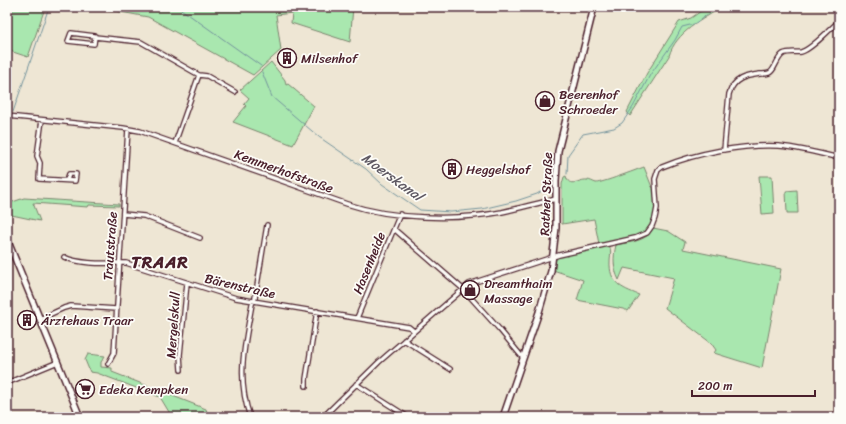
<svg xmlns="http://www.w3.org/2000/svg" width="846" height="424" font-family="Sriracha,sans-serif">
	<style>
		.green { fill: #a9e7af; stroke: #7a836d }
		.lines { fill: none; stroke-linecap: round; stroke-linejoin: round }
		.stream { stroke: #73939c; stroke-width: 1 }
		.street-casing { stroke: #4a1f2b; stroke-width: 6 }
		.secondary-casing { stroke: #4a1f2b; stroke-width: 8 }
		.street { stroke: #fdfcf7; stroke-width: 3.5 }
		.secondary { stroke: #fdfcf7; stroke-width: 5 }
		.labels { text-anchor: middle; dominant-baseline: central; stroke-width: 3.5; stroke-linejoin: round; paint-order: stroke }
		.poi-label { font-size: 13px; fill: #4a1f2b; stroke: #fdfcf7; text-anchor: start }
		.street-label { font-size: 13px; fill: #4a1f2b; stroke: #fdfcf7 }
		.water-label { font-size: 14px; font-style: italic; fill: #5f5963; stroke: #fdfcf7 }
		.district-label { font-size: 17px; font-weight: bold; letter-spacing: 1px; fill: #4a1f2b; stroke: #fdfcf7 }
	</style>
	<rect width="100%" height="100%" fill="#eee6d4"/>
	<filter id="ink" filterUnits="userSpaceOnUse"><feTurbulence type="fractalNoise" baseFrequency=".025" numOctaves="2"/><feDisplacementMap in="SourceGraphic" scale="8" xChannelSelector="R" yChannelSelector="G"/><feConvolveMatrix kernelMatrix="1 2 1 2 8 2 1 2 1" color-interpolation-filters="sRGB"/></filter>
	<g filter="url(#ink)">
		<path class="green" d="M7,7L45,8L28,57L7,50Z
			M93,7H353L350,42L291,23L292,13L276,15L281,50L253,75L148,17Z
			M707,7H722C702,20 676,32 669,56L630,116L627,112L647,73L679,22L691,18Z
			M271,62L285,80L286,85L288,84L314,106L293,145L233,122L246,106L244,104L249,98L240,90Z
			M644,167L652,187H654C661,239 639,235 599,244L594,219L562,224V184L564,177L566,176C569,189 579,179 587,180C590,180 593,182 596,183C602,183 636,170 644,167Z
			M759,176H772L774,213L762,214Z
			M797,190L798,213H787L786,191Z
			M24,198L119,204V206L89,205L88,207L33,203L40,221L7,214V204Z
			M653,228L668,231L685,242L683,249L781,269L762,368L714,353L716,350L711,343L665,308L674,278L624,268L619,280C613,268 613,258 616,245C629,242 647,242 653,228Z
			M609,246C612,250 610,256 610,261C609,283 621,288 639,295L628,311L623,309L577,300L583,280L553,270L555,260L560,256Z
			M88,354L105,356L101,362V367L112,368V372L206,409L208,417H172L160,397L97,373L90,372L85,360Z"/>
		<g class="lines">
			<path class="stream" d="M178,7L261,66
				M262,72L272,97L319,137L366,169L382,184L420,210L451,212L482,209L516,201L537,194L545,189
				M13,112L49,7
				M567,174L568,155L583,134L614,128L622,123L633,107L650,75L675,40L682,27L694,24L718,7"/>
			<g class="street-casing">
				<path id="street" d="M71,33L95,36L94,44L68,41Z
					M95,37L141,42L199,75L207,76L235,92
					M7,116L123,128L140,131L347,204C392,219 455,221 502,212C520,208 538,203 556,199
					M42,120L37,156L40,163L39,179L75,181L76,174H69L67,180
					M175,143L199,75
					M724,150L729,94C734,78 745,76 760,74C762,74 767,74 769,73C775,71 776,59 783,54C789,51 795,53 801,52C811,50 831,28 839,21
					M123,214L144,216L200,238
					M394,229L463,289L500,330L523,358
					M64,257C81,265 107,263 126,263L236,298L409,327L414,331
					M357,318L400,214
					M40,319L64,308L71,306L116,309
					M404,340L450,369
					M108,364L114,353L128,129
					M181,370L180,355L187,283
					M7,383L58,362
					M356,384L408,417
					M306,386V379L317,311
					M250,417C236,377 245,344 252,304L255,298L267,225
					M323,417L379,362L469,284L559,255L635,238L647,233L652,226L655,218L657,208L655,179L658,170L662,167C696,153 743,144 779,146C799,148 819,153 839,158"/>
			</g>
			<g class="secondary-casing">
				<path id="secondary" d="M7,239L80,417
					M503,417L539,312L551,271L556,228V181L558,151L594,7"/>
			</g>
			<use href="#street" class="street"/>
			<use href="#secondary" class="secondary"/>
		</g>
	</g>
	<defs>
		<g id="building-ring" transform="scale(1)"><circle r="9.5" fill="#fdfcf7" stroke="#4a1f2b" stroke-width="1.5"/><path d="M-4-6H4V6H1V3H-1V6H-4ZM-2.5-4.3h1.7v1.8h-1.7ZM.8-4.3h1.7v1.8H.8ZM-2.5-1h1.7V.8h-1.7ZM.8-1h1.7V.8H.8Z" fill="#4a1f2b"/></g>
		<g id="shop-ring" transform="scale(1)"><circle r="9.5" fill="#fdfcf7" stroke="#4a1f2b" stroke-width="1.5"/><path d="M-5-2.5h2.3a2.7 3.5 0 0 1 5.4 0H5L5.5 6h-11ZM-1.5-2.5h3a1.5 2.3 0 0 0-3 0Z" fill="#4a1f2b"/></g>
		<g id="supermarket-ring" transform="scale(1)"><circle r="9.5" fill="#fdfcf7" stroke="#4a1f2b" stroke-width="1.5"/><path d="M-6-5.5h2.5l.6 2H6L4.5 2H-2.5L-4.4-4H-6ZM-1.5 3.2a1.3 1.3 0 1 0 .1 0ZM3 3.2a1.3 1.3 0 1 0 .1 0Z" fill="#4a1f2b"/></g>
	</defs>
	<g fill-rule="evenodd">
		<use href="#building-ring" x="287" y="58"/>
		<use href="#shop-ring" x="545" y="101"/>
		<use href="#building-ring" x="452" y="169"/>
		<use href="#shop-ring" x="470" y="290"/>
		<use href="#building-ring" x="27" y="320"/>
		<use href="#supermarket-ring" x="85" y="389"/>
	</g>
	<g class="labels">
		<g class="poi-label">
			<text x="301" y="58">Milsenhof</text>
			<text x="559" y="94">Beerenhof<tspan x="559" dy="15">Schroeder</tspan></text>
			<text x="466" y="169">Heggelshof</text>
			<text x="484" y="283">Dreamthaim<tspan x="484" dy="15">Massage</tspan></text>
			<text x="41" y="320">Ärztehaus Traar</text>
			<text x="99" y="389">Edeka Kempken</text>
		</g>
		<g class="street-label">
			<text transform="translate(284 171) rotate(20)">Kemmerhofstraße</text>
			<text transform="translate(546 194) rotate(-88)">Rather Straße</text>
			<text transform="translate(110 246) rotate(-86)">Trautstraße</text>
			<text transform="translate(369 263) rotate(-68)">Hasenheide</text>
			<text transform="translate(240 286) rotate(13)">Bärenstraße</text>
			<text transform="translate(173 325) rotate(-86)">Mergelskull</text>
		</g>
		<g class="water-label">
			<text transform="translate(392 177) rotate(36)">Moerskanal</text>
		</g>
		<g class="district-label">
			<text x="160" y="262">TRAAR</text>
		</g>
	</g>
	<rect width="846" height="424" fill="none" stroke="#fdfcf7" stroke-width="24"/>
	<rect x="12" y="12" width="822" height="400" fill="none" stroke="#4a1f2b" stroke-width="1.5" filter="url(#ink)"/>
	<path d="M692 390v6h123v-6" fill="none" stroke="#4a1f2b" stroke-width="2"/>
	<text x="698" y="390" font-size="12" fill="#4a1f2b" stroke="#fdfcf7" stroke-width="3" paint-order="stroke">200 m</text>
</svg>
